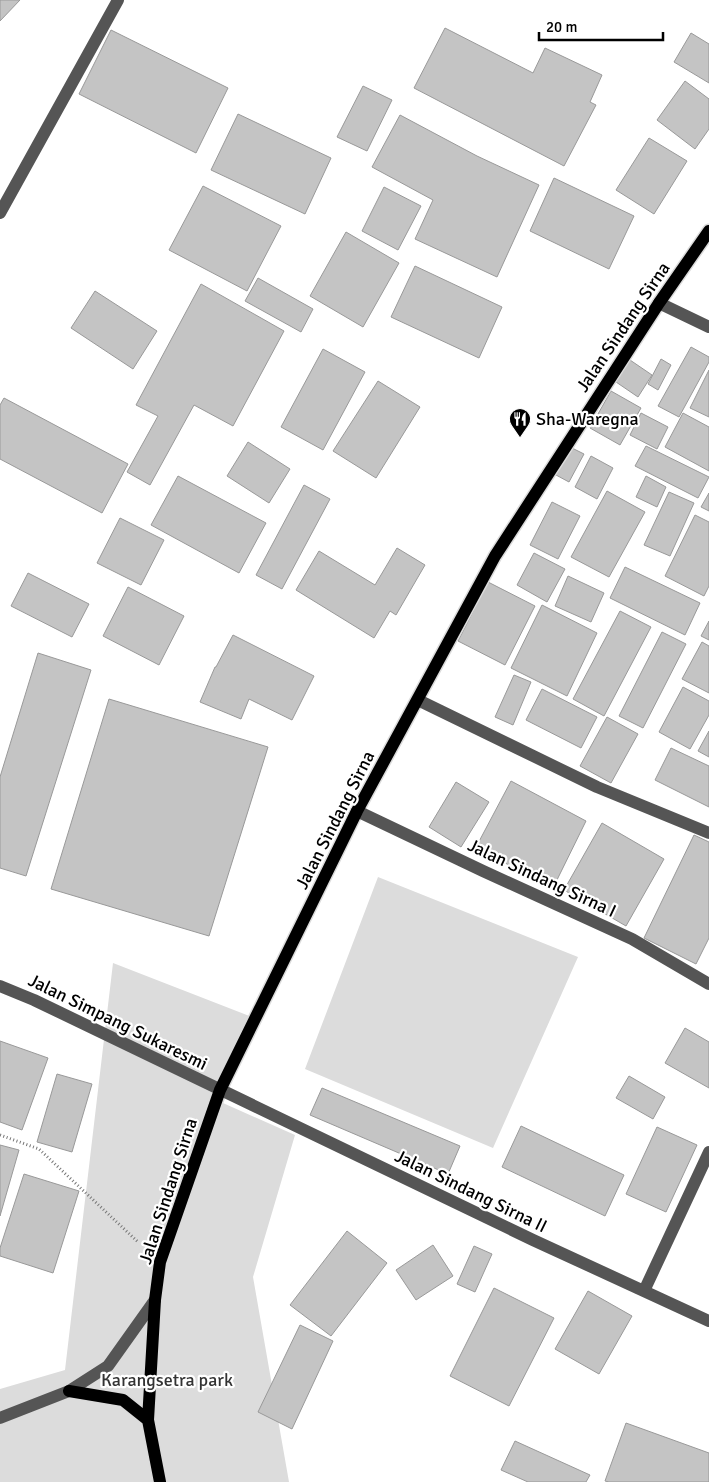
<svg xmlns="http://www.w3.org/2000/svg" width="709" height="1482" font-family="Signika,sans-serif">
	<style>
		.green { fill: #dcdcdc }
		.building { fill: #c4c4c4; stroke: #999 }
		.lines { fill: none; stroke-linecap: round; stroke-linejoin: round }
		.major-casing { stroke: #dbdbdb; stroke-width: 15 }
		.path { stroke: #777; stroke-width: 3; stroke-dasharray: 1 2.5; stroke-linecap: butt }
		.minor { stroke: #555; stroke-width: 12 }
		.major { stroke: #000; stroke-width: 12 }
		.labels { text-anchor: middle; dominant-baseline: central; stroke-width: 4.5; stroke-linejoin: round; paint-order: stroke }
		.street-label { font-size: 18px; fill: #000; stroke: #fff }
		.poi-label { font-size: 18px; fill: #000; stroke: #fff; text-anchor: start }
		.park-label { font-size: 18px; fill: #333; stroke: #fff }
	</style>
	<rect width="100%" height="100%" fill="#fff"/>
	<path class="green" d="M378,877L578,957L493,1148L305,1069Z
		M113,963L252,1017L214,1099L295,1135L253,1277L289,1482H0V1389L65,1370Z"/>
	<path class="building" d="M0,0H20L0,21Z
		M445,28L533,73L545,48L602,75L590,102L596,105L564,166L414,88Z
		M111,30L228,88L196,153L79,94Z
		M691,33L709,44V83L674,62Z
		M685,81L709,99V129L695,149L657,120Z
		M363,86L392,100L367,151L337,137Z
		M238,114L331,158L305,214L211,170Z
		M400,115L477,156L539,185L497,277L415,239L433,200L372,167Z
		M649,138L687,161L654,214L616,190Z
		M554,178L634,216L609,269L530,231Z
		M203,186L281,226L247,291L169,250Z
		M384,187L421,206L398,250L362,231Z
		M346,232L399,263L363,327L310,296Z
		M415,266L502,307L479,358L391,317Z
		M258,278L313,309L301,332L245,301Z
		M201,284L284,331L233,426L194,405L150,485L127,472L158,416L136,405Z
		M95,291L157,331L133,369L71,328Z
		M691,347L709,357V362L679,417L658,406Z
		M323,349L365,372L323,450L281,427Z
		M661,359L671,365L658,390L648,384Z
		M630,360L652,375L638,397L616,382Z
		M709,370V417L690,408Z
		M378,381L420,407L376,478L333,451Z
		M611,391L641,408L620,445L590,428Z
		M4,398L128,464L102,513L0,459V405Z
		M641,413L668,427L657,449L630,435Z
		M683,413L709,427V471L665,447Z
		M248,442L290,469L269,503L227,476Z
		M646,446L709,477L698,498L635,466Z
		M570,447L584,454L569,482L556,475Z
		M591,456L613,468L597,499L575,487Z
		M178,476L266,523L239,573L151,525Z
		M646,476L666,487L657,507L636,497Z
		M304,485L330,499L282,589L256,575Z
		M607,491L645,512L609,577L571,557Z
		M669,492L694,503L670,556L644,545Z
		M709,493V511L701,507Z
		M552,502L580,516L558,559L530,545Z
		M695,515L709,522V586L704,596L665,576Z
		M120,518L164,540L141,585L97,563Z
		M397,548L425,565L396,615L390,611L374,638L296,590L319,551L375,585Z
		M534,553L565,569L547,602L517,585Z
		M625,567L700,603L685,635L610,598Z
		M28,573L89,604L72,637L11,606Z
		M568,576L604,593L591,622L555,606Z
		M488,582L535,606L505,665L458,641Z
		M128,587L184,616L159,665L103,636Z
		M542,605L597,633L567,696L511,668Z
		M620,611L651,627L604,716L573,699Z
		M709,621V640L701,636Z
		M662,632L686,644L643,728L619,716Z
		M233,635L314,676L292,720L249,699L241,719L200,702L215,667H216Z
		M702,642L709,646V693L682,679Z
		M38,653L91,670L26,876L0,868V777Z
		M514,675L531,682L513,725L495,717Z
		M683,687L709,701V715L690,749L659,732Z
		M542,689L597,717L581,748L526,720Z
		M109,699L268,747L209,936L51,889Z
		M607,717L638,734L611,783L580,766Z
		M709,731V757L698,751Z
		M671,748L709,766V807L655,780Z
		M511,781L586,821L554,886L475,849Z
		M456,782L489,802L461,847L429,827Z
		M602,823L664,859L626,926L564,890Z
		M694,835L709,842V938L696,964L644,938Z
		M685,1028L709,1042V1088L665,1063Z
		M0,1041L48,1058L22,1130L0,1122Z
		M57,1074L92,1084L72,1152L37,1142Z
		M629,1076L665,1097L653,1119L616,1098Z
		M322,1088L460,1146L448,1174L310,1115Z
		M521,1126L624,1175L605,1216L502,1167Z
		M657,1127L697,1145L666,1212L626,1194Z
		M0,1145L19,1150L0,1216Z
		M24,1174L79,1191L53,1273L0,1256V1248Z
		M347,1231L387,1263L331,1336L290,1305Z
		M433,1245L453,1276L416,1300L396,1270Z
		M474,1246L492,1254L475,1292L457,1284Z
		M494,1288L554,1318L509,1406L450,1376Z
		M588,1291L632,1316L599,1374L555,1349Z
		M300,1325L333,1341L292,1429L258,1412Z
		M626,1423L709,1453V1482H609L605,1481Z
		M515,1441L590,1475L586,1482H528L501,1470Z"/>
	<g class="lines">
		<g class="major-casing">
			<path id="major" d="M69,1391L123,1400L148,1420
				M160,1482L148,1420L155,1300L160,1262L220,1090L357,811L495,556L659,303L709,231"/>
		</g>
		<path class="path" d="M0,1135L39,1149L138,1242"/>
		<path class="minor" d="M0,213L118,0
			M659,303L709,327
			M418,700L597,787L709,833
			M357,811L483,871L632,939L709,984
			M0,986L34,1000L533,1240L709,1321
			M644,1291L709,1152
			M0,1418L69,1391L108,1366L155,1300"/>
		<use href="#major" class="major"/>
	</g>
	<defs>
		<g id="restaurant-pin" transform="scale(1.125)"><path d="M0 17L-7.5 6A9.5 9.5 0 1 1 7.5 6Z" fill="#000" stroke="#fff"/><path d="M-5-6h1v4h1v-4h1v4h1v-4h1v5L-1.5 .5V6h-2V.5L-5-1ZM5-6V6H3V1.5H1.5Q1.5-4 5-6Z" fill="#fff"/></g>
	</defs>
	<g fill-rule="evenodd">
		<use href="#restaurant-pin" x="520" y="419"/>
	</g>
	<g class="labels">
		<g class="street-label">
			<text transform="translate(623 327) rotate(-56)">Jalan Sindang Sirna</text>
			<text transform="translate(335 820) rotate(-63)">Jalan Sindang Sirna</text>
			<text transform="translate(542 878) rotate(25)">Jalan Sindang Sirna I</text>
			<text transform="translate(118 1022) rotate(26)">Jalan Simpang Sukaresmi</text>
			<text transform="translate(168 1191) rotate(-72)">Jalan Sindang Sirna</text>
			<text transform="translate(471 1191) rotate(26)">Jalan Sindang Sirna II</text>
		</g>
		<g class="poi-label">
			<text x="536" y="419">Sha-Waregna</text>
		</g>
		<g class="park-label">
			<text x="167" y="1380">Karangsetra park</text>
		</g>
	</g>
	<path d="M539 32v8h124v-8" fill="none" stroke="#000000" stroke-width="2.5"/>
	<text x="546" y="32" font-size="15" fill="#000000" stroke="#ffffff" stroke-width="4" paint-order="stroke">20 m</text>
</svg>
